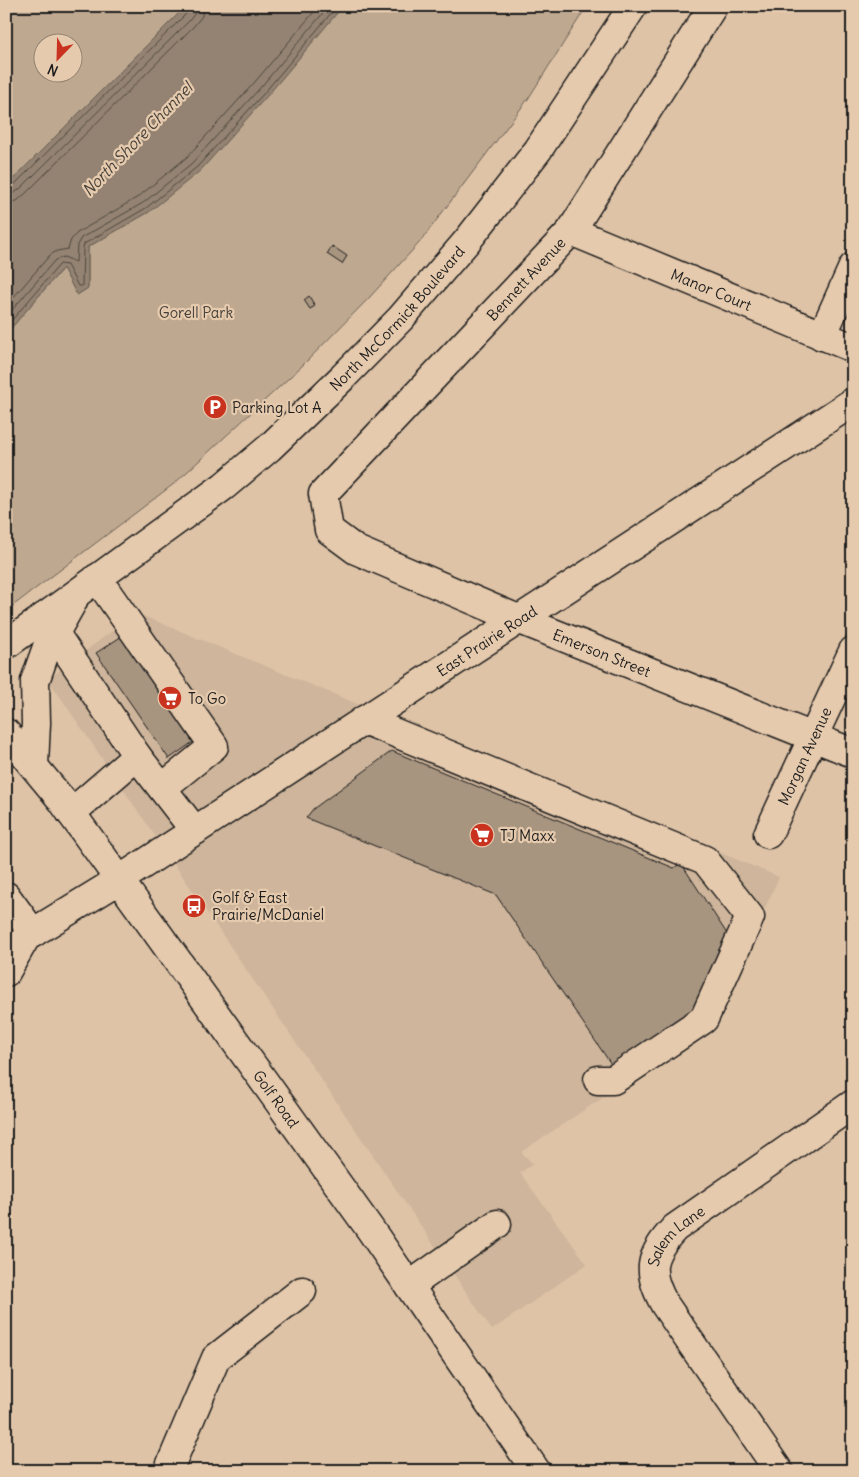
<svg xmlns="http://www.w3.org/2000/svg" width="859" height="1477" font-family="Delius,sans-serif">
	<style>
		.built { fill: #ceb59b }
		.green { fill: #bea890; stroke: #6d6256; fill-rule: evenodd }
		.water { fill: #948372; stroke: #645a50 }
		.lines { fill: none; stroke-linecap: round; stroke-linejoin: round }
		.shore { stroke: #4c453e; stroke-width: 1 }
		.building { fill: #a89580; stroke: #1c1c1c }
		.minor-casing { stroke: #1c1c1c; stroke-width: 31 }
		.major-casing { stroke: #1c1c1c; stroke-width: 31 }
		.minor { stroke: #e6caad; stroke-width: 28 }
		.major { stroke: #e6caad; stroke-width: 28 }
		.labels { text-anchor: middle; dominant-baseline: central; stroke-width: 4.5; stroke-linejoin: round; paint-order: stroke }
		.street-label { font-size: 15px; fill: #1c1c1c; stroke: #e6caad }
		.park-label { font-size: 15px; fill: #443f39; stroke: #e6caad }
		.poi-label { font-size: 15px; fill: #1c1c1c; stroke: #e6caad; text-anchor: start }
		.water-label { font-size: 16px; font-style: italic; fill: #46403a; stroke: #e6caad }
	</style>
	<rect width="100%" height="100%" fill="#dec3a7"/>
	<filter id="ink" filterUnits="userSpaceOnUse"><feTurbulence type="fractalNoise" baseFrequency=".02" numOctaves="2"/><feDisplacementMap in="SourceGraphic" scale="10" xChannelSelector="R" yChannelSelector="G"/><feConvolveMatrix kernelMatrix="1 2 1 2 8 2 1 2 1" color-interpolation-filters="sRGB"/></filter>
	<g filter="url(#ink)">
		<path class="built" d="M136,613L779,877L712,1025L521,1152L533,1164L520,1173L587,1264L492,1330L48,679Z"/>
		<path class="green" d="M6,6H186L6,186ZM42,42H72V72H42Z
			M343,6H587L528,99L420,242L368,299L303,365L175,483L6,611V334L63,268L77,295L88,288V247L149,212Z"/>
		<path class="water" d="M186,6H343L268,95L200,171L149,212L88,247V288L77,295L63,268L6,334V186Z"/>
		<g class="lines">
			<path class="shore" d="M6,189L10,188L16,183L184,16L189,10L190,6
				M6,195L13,194L21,188L189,21L195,13L196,6
				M6,203L17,201L26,193L194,26L202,16L203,6
				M6,306L50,255L57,251L68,249L71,240L77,233L138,197L187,157L254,83L319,6
				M6,317L55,260L64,257L76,262L77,245L81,238L143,203L192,163L260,88L329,6
				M6,327L60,264L67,265L78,286H82L83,248L84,244L146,208L197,167L265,92L337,6"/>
		</g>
		<path class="building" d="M332,246L347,256L342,264L327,254Z
			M309,296L315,306L310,309L304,300Z
			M122,636L193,742L169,759L96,653Z
			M392,751L674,868L681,863L731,940L697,1011L613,1067L496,895L306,818L313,809Z"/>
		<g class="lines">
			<g class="minor-casing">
				<g id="minor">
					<path id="s1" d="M713,6L571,231L323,494L329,530L356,550L518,619L853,753"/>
					<path id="s2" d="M571,231L853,348"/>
					<path d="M822,336L853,267"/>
					<path d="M97,578L214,746L162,788"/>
					<path d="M44,617L137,756L71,813"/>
					<path d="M364,720L705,860L750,917L704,1019L613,1080H598"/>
					<path d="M137,756L195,831"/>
					<path id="s3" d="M768,834L853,651"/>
					<path d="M6,896L33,933"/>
					<path id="s4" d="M6,972L26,937L119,880L853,402"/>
					<path d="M409,1286L497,1224"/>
					<path d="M168,1471L216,1358L302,1291"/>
					<path id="s5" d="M779,1471L665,1305C646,1272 649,1255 675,1228L853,1104"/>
				</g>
			</g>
			<g class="major-casing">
				<g id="major">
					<path id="s6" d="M6,645L224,486L269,448L342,378L401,318L467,241L538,150L633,6"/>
					<path id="s7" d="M6,733L61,799L266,1084L370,1229L536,1471"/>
					<path d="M34,765L36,723L35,681L47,647L73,601"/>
				</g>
			</g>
			<use href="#minor" class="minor"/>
			<use href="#major" class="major"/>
		</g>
	</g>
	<defs>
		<g id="parking-disc" transform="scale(1.25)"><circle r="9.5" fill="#c8321e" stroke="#e6caad"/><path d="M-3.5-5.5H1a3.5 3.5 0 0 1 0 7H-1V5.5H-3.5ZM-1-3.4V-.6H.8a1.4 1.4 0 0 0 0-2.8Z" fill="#fff"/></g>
		<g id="supermarket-disc" transform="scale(1.25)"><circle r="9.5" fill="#c8321e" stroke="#e6caad"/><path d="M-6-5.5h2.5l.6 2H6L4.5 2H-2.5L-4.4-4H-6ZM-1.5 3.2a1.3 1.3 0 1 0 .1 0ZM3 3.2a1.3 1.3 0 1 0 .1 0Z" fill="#fff"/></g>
		<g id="bus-disc" transform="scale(1.25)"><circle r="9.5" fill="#c8321e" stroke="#e6caad"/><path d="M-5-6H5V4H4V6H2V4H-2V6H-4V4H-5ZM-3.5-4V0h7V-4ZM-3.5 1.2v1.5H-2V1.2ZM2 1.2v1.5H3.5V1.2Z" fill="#fff"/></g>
	</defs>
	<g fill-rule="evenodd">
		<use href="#parking-disc" x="215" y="407"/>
		<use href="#supermarket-disc" x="170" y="698"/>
		<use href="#supermarket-disc" x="482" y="835"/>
		<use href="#bus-disc" x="194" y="906"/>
	</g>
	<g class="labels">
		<g class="street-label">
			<text transform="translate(526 279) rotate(-47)">Bennett Avenue</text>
			<text stroke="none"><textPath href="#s2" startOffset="152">Manor Court</textPath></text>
			<text stroke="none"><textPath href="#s6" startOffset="511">North McCormick Boulevard</textPath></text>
			<text stroke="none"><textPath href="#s4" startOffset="588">East Prairie Road</textPath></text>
			<text stroke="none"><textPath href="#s1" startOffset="964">Emerson Street</textPath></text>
			<text stroke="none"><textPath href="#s3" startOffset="86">Morgan Avenue</textPath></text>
			<text stroke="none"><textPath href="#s7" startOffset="455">Golf Road</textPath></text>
			<text stroke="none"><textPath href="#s5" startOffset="282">Salem Lane</textPath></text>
		</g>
		<g class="park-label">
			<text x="196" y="312">Gorell Park</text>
		</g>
		<g class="poi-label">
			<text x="232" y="407">Parking Lot A</text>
			<text x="188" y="698">To Go</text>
			<text x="500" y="835">TJ Maxx</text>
			<text x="212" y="897">Golf &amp; East<tspan x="212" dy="17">Prairie/McDaniel</tspan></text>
		</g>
		<g class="water-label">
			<text transform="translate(137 139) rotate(-46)">North Shore Channel</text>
		</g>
	</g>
	<rect width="859" height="1477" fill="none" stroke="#e6caad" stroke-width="25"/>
	<rect x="12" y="12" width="834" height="1452" fill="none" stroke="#1c1c1c" stroke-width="2" filter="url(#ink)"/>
	<g transform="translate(58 58) rotate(203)"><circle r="24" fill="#e6caad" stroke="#958473"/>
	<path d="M0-4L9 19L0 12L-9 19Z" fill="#c8321e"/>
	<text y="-8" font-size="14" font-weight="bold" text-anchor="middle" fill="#1c1c1c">N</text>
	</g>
</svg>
